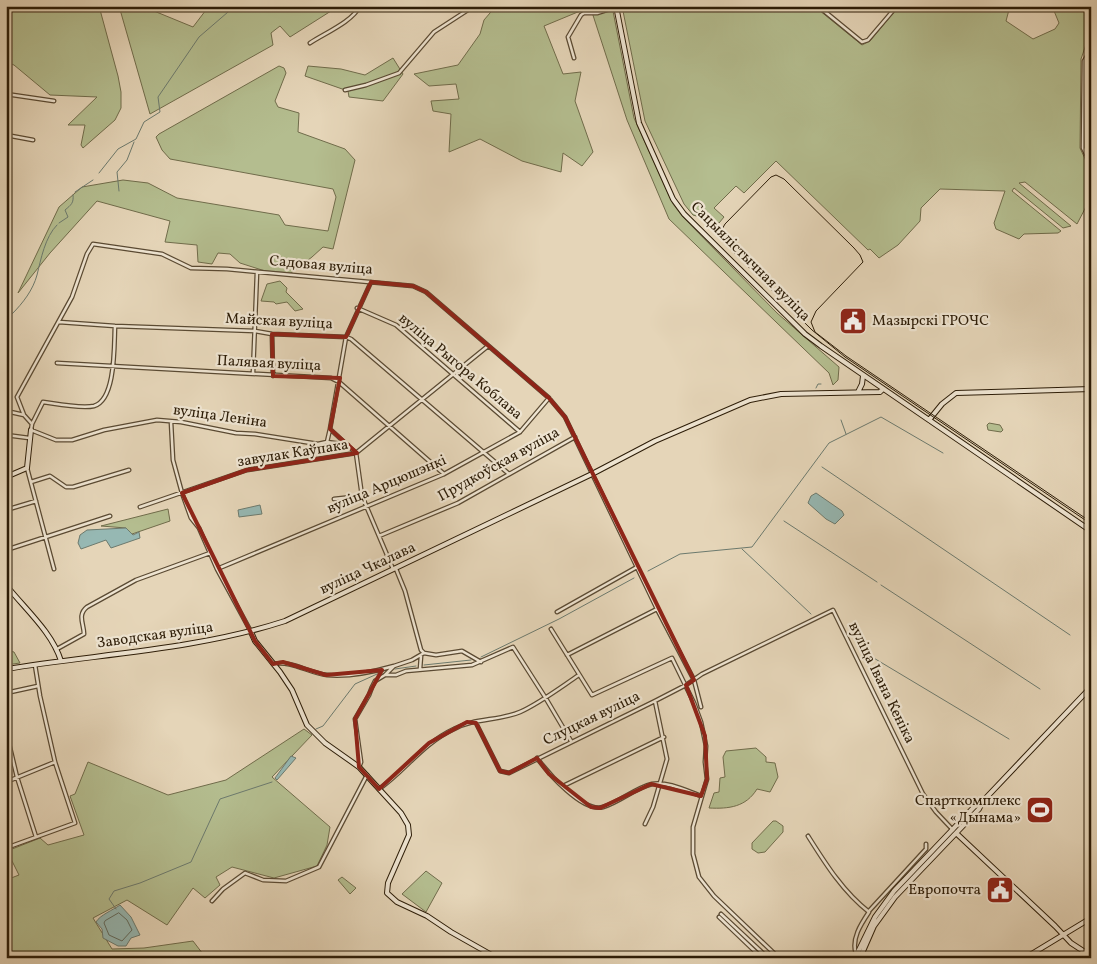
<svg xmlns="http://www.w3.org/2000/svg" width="1097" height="964" font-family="Vollkorn,serif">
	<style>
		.green { fill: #b4bd8f; stroke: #706c4b }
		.water { fill: #96b8b3; stroke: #6c7a6e }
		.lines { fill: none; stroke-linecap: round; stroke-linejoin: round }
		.shore { stroke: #616a5d; stroke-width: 1 }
		.stream { stroke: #6c7a6e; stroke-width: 1 }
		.street-casing { stroke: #5a4a33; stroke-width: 5 }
		.secondary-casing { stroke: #2c1c07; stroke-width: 6 }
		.street { stroke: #eee4d1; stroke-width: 2.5 }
		.secondary { stroke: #eee4d1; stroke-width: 4 }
		.tram { stroke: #2c1c07; stroke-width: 1 }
		.marked { fill: none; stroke: #8f2418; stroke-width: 4; stroke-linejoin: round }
		.labels { text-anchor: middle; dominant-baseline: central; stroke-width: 4.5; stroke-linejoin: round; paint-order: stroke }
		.street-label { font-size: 15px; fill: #2c1c07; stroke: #eee4d1 }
		.poi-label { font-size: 15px; fill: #2c1c07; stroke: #eee4d1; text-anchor: end }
	</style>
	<rect width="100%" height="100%" fill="#e5d5b8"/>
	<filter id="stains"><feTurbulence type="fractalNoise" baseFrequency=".004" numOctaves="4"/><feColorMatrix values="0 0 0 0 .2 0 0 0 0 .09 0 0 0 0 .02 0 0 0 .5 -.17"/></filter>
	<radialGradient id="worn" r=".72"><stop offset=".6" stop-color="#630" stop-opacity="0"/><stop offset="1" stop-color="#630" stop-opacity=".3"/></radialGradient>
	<path class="green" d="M8,6H99L118,76L121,92V108L115,120L83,148L81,145L85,125H68L97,97L50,95L14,65L6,62V9H9Z
		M119,6H172L167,11L158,7L154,11L193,27L209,6H336L331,11L290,37L280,26L271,33L273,45L150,114Z
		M496,6H584L585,9L544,26L563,74L581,72L575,101L593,152L582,166L563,153L561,172L522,161L480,139L449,152L451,114L433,111L431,101L459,99L456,84L429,86L414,74L458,65L480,34L484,20Z
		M590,6H612L634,118L673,204L682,216L777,313L839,367L838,380L833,385L829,373L669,219L627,120Z
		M622,6H814L862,45L870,41L899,6H1010L1006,21L1033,39L1055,29L1059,23L1052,6H1091V30L1081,59L1080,148L1087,163L1089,201L1077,224L1025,182L1019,183L1071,226L1063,228L1014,188L1012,191L1061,231L1058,233L1024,234L1019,239L996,229L994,223L1005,191L940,189L921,208L920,221L898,245L879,258L870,249L868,250L776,161L744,193L736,186L714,208L724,217L719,223L693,215L684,204L645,121Z
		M393,58L403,74L383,101L349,97L348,91L305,76L308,66L341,69L365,75Z
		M279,66L284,68L286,73L275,101L278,107L299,113L298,132L345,149L355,160L333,249L323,247L312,257L291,273L265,271L240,263L230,254L218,253L212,264L198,262L197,245L165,242L170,221L97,201L50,253L18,293L59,207L82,187L123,180L148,183L177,198L279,215L285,225L328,231L336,197L333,189L170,159L162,150L156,137L159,134Z
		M280,281L287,288L286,292L303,309L295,311L287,302L276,304L274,302L261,301L267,284Z
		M989,423L1000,425L1003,430L1001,432L988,430L987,425Z
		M168,509L170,521L132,534L126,528L101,526Z
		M6,650L14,652L20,663L6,665Z
		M304,729L312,735L272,777L330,827L327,845L317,866L274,878L232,867L216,877L220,885L205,898L193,888L167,925L127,900L93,918L112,949L144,948L193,941L206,958H6V880L19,875L7,851L40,838L48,845L84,835L70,796L75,794L88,762L168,795L226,780Z
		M756,748L766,757V762L775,763L778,777L770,792L757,789C746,807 729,809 709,808L714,793L719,792L720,778L725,777L723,757L726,751Z
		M773,821H776L783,826V832L765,852L758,853L752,849V843Z
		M426,871L442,883L426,912L402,894Z
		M342,877L356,888L350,894L338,880Z"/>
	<path class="water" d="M816,493L842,511L844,515L835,524L826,519L808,503L811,496Z
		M260,505L262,514L239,517L238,510Z
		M126,528L133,535L139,532L140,538L111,548L106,540L81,549L78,543L80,535L87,530Z
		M291,756L296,758L277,780L275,778Z
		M120,905L131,917L140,935L131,938L126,946H118L103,938L102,929L96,922C100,915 113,910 120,905Z"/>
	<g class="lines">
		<path class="shore" d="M119,913L127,920L132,930L122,941L109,935L104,923L105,921Z"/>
		<path class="stream" d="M99,173L118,149L136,139L144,122L160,112L158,97L199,37L235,6
			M119,191L117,172L127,160L134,142
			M75,192L93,180
			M59,223L68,217L65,210C71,205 74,203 73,195
			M12,314C23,303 33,290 37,275C41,259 45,237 57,225
			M6,322L11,317
			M816,388L818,384H821
			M841,420L846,434
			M822,467L1070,635
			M784,521L877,582
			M742,549L811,614
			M648,571L680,554L752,547L829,443L881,417L943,453
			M881,585L1040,689
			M862,651L1009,739
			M481,657L559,619L634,578
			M424,665L471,660
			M395,669L416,666
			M316,729L323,726L355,684L386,670
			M116,909L109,899L114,891L140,883L191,862L220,799L272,782"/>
		<g class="street-casing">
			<path id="street" d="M818,6L862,42L868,40L897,6
				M310,43C325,33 352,22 360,6
				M574,58L568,37L581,15L584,13H597L616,7
				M345,90L366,85L399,73L434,32L474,6
				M6,94L54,101
				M6,135L33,140
				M1088,158L1083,148L1084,61L1091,50
				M6,231L8,235L6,241
				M371,282L346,337L330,429L356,453L488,346
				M357,308L396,325L520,432
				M59,322L115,326L255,331L272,334L346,337L351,339L509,474
				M272,334L273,376
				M57,363L331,378L339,382L444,474
				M253,373L257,272
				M6,411L24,415
				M171,422L173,460L182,493L191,518L199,528L217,569L250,630
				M32,424L43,402C57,404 81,409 94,406C116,400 114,345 115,326
				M6,435L29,438
				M327,442L330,429
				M348,445L327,442L318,444L255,434L236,433L181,422L157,420L104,430L72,440H56L31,430L32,424L24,415L17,397L72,297L87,254L93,244L162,254L191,268L227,269L413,286L426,292L549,398L565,417L657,609L694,680L701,707
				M27,468L54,569
				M31,482L50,476L66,487H73L129,470
				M334,499L362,496
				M140,507L247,470L356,453L362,496L393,569
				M6,510L36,501
				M379,536L458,503L575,437
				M6,550L110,516
				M217,569L444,474L520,432L549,398
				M396,569L405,591L421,650L424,653L436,655L462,651L481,662
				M557,612L637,567
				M551,629L592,695L672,658L694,703L701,722L706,746L705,762L707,779L693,827V854L699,877L714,896L779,958
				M57,649L84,634C84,624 77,615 87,607L136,580L210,553
				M567,655L657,609
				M273,664C291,660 309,673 327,675C349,677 373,672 394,666
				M420,669L421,656
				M385,675H396L406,671L472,665L513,647L545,697L571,741
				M6,693L38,686
				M476,723L500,771L509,773L655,701L686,685L702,674L833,610L923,794L936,812L953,830
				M6,731L17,777L36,837
				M537,758C548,773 583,813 603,807C620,802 635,788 652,784C667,781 687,791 701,796
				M359,767L361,762L355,719L369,695L372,687L375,681L385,675L394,666L412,660L424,653
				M6,782L55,762
				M563,786L664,737
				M379,789C406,770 422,744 454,729C474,718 499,721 520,712C540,703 561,687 579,675
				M645,824L653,807L667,759L655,701
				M808,836C825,863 843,892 869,912C861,924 851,939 856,954
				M6,848L75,823L55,762L40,696L35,665
				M212,901L223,889L245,873L263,880L286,881L319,867L367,775
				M869,911L926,849V844
				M721,914L768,958
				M719,917L762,958"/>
		</g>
		<g class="secondary-casing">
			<path id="secondary" d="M616,6L639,123L673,199L684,214L805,334L821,346L1091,531
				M858,392L862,384L863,376
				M929,420L942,404L956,393L1091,389
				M6,477L27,468L31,430
				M6,585C25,609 52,632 61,661
				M251,632L255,641L280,672L292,690L307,725L325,743L359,767L401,813L408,825L409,835L388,883L387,893L397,902L427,916L451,932L497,958
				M6,669C98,654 196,650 285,621L592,474L655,441L750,400L781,394L880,392L883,389
				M956,833L1055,926L1071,943L1091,956
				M855,958L875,917L894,891L974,807L983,801L1091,687
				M860,958L874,926L895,897L979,809L983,801
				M1025,958L1091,918"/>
		</g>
		<use href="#street" class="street"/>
		<use href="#secondary" class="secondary"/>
		<path class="tram" d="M1091,522L846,356L815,332L811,322L816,311L863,262L860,255L854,248L784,179L776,175L771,177L725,224L721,231L723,242L812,330L845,357L1091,524"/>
	</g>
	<path class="marked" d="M371,282L413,286L426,292L549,398L565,417L694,680L686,685L705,736L707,779L701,796L651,784L600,808L591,807L549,774L537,758L509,773L500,771L476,723L467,722L429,743L379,789L359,767L355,719L382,670L326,675L283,662L273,664L255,641L182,493L247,470L357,453L330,429L340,378L273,376L272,334L346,337Z"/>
	<defs>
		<g id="civic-square" transform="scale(1.4375)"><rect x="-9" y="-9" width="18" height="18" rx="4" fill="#8f2418" stroke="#eee4d1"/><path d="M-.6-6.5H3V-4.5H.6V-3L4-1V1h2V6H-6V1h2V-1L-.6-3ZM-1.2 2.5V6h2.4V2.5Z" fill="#fff"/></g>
		<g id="stadium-square" transform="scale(1.4375)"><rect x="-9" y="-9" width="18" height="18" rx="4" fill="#8f2418" stroke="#eee4d1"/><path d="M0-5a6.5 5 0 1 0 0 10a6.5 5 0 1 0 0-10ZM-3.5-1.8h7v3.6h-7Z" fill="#fff"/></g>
	</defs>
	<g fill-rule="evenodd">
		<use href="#civic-square" x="853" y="321"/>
		<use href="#stadium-square" x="1040" y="810"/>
		<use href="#civic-square" x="1000" y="890"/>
	</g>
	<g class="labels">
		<g class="street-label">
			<text transform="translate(750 262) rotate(45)">Сацыялістычная вуліца</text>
			<text transform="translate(321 266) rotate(5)">Садовая вуліца</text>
			<text transform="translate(279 322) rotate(3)">Майская вуліца</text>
			<text transform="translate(269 364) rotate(3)">Палявая вуліца</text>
			<text transform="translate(460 367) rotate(40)">вуліца Рыгора Коблава</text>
			<text transform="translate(220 417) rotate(8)">вуліца Леніна</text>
			<text transform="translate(293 454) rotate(-9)">завулак Каўпака</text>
			<text transform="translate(499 465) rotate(-29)">Прудкоўская вуліца</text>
			<text transform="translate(387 485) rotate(-23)">вуліца Арцюшэнкі</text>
			<text transform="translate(368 569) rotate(-25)">вуліца Чкалава</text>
			<text transform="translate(155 636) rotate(-8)">Заводская вуліца</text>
			<text transform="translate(881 683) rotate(64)">вуліца Івана Кеніка</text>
			<text transform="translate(592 719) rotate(-26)">Слуцкая вуліца</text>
		</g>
		<g class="poi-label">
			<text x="872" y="321" text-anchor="start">Мазырскі ГРОЧС</text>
			<text x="1021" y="801">Спарткомплекс<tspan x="1021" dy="17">«Дынама»</tspan></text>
			<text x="981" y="890">Европочта</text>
		</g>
	</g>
	<rect width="1097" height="964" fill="none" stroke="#e5d5b8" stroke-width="25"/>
	<rect x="8" y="8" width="1082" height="949" fill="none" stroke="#2c1c07" stroke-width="2.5"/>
	<rect x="12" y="12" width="1072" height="939" fill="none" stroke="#2c1c07"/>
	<rect width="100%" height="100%" filter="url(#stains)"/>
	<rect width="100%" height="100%" fill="url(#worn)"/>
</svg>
